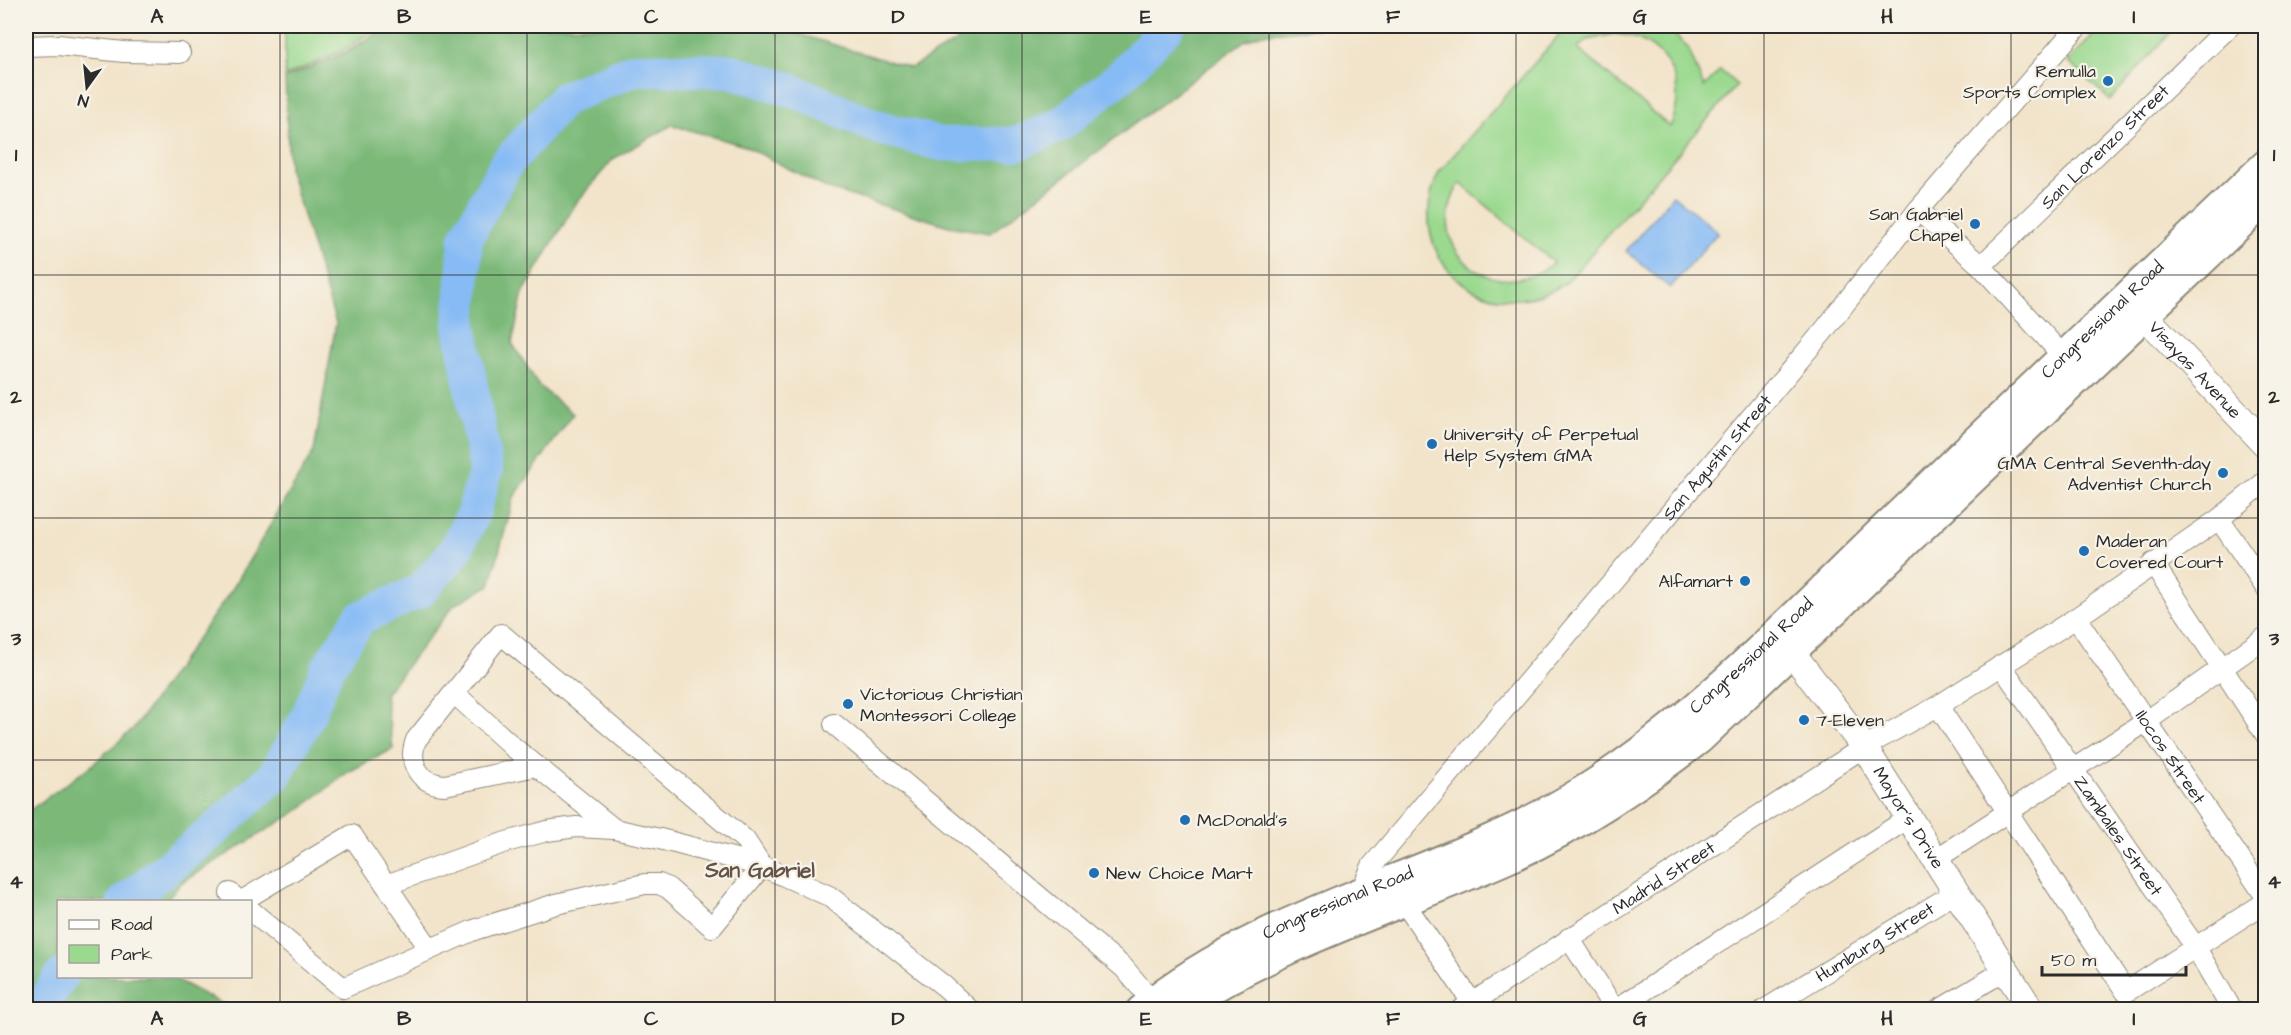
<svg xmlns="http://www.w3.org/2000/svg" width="2291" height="1035" font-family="'Architects Daughter',sans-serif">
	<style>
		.green { fill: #9ad98e; stroke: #62825c; stroke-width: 1.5; fill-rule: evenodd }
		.forest { fill: #7bb979; stroke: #537252; stroke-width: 1.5 }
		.water { fill: #87bbf5; stroke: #597390; stroke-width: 1.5 }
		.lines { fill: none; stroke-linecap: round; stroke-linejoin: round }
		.river { stroke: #87bbf5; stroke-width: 34 }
		.minor-casing { stroke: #8e887a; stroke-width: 22 }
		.tertiary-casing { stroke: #8e887a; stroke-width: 28 }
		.secondary-casing { stroke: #8e887a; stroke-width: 32 }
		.minor { stroke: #fff; stroke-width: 20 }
		.tertiary { stroke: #fff; stroke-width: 26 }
		.secondary { stroke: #fff; stroke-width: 28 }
		.grid { fill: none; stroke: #2b2b2b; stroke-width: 1.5; stroke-opacity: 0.55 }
		.poi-dot { fill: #1f6fb2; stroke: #f7f3e8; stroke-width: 2 }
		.labels { text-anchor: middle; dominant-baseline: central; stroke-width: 4.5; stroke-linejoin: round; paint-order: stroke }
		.poi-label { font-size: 18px; fill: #2b2b2b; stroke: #f7f3e8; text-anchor: start }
		.street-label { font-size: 18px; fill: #2b2b2b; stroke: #f7f3e8 }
		.quarter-label { font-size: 21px; font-weight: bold; fill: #645349; stroke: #f7f3e8 }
		.neatline { fill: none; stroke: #2b2b2b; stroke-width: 2 }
		.grid-label { font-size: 20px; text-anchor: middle; font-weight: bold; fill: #2b2b2b }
	</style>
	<rect width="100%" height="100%" fill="#f7f3e8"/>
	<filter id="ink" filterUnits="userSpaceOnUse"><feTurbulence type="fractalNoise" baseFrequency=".0167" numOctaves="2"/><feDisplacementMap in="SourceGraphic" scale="12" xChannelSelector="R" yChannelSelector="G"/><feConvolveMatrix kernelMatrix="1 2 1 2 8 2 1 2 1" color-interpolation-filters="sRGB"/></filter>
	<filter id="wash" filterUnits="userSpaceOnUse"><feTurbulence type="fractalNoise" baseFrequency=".008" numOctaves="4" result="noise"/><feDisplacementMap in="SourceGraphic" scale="24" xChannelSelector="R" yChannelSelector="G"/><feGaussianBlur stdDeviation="1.35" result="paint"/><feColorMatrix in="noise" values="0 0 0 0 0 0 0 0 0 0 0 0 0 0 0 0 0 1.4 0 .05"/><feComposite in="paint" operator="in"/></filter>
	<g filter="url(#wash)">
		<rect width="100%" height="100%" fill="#f2e4ca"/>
		<path class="green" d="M285,26H379L344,50L285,76Z
			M1567,26H1666L1688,48L1704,87L1720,70L1737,85L1567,282C1487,334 1398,259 1439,172ZM1613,34C1663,36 1691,82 1670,127L1577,48L1588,40ZM1460,183L1553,262V263C1494,310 1419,248 1460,183Z
			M2102,26H2164L2171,32L2110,100L2068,62Z"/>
		<path class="forest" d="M387,26H772L911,68L982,26H1341L1260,34L1244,41L990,233L949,226L826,188L745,146L672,125L613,159L576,203L523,293L512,343L539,386L573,414L514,497L490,585L454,605L385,694L393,749L348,772L296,812L182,882L165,901L58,902V976L171,977L232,1009H26V813L91,766L135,727L233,588L314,451L336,323L289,170L285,78L347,52Z"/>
		<path class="water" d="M1673,195L1718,232L1670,288L1626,251Z"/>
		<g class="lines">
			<path class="river" d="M124,902L212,832L274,776L307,718L328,667L360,618L420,591L453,554L473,514L486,470L460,325L466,238L506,164L565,98L635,69L731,71L791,90L877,127L941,144H1017L1060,125L1121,76L1168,26
				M40,1010L61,976"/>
		</g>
	</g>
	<g filter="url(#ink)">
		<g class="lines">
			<g class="minor-casing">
				<g id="minor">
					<path d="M26,46L58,45L124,52L180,53"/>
					<path d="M1918,210L1981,266L2063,356"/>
					<path id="s1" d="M1981,266L2230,26"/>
					<path d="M2219,519L2266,588"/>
					<path d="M2153,563L2266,735"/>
					<path id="s2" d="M2076,618L2266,897"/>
					<path id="s3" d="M2001,665L2196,948L2232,1010"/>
					<path d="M454,693L513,747L614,829"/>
					<path d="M1938,706L2126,992L2266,902"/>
					<path d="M834,724L1124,968L1152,1001"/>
					<path d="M1936,859L2147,721L2266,637"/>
					<path d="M386,885L506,842L547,831L576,827L614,829L660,839L762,866L829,896L944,986L970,1010"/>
					<path id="s4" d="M1361,891L1372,866L1822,333L1918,210L2078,26"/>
					<path d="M1401,891L1404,902L1477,1010"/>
					<path d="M230,893L240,902L352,835L429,948"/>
					<path d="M250,910L343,988L474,930L556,904L645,884H659L668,888L712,927L762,866L745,840L501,634L416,740C407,764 420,784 445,785L536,766"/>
					<path d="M1569,938L1615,1010"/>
					<path id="s5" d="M1461,1010L1864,747L1938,706L2076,618L2219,519L2266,481"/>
					<path d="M1615,1010L1910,817"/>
					<path id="s6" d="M1764,1010L1956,892"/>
					<path d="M1939,1010L2004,971"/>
				</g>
			</g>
			<g class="tertiary-casing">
				<g id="tertiary">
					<path id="s7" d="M2131,301L2266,445"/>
					<path id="s8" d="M1780,637L1864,747L2031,1010"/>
				</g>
			</g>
			<g class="secondary-casing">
				<g id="secondary">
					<path id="s9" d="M1141,1010C1267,906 1445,876 1582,791C1694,721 1788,621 1883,529C2010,407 2138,285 2266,164"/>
					<path d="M1178,1010C1281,942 1400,907 1512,857C1580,826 1641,784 1700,739L2266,200"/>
				</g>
			</g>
			<use href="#minor" class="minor"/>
			<use href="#tertiary" class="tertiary"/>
			<use href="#secondary" class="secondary"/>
		</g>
	</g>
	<path class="grid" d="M280,26V1010M527,26V1010M775,26V1010M1022,26V1010M1269,26V1010M1516,26V1010M1764,26V1010M2011,26V1010M26,275H2266M26,518H2266M26,760H2266"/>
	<g class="poi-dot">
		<circle cx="2108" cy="81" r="6"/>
		<circle cx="1975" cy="224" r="6"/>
		<circle cx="1432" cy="444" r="6"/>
		<circle cx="2223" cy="473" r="6"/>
		<circle cx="2084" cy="551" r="6"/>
		<circle cx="1745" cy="581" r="6"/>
		<circle cx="848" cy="704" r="6"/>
		<circle cx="1804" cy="720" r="6"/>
		<circle cx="1185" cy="820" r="6"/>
		<circle cx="1094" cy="873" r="6"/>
	</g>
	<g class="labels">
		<g class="poi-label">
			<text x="2096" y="71" text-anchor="end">Remulla<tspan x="2096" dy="21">Sports Complex</tspan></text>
			<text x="1963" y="214" text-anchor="end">San Gabriel<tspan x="1963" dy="21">Chapel</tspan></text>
			<text x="1444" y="434">University of Perpetual<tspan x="1444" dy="21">Help System GMA</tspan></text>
			<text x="2211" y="463" text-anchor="end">GMA Central Seventh-day<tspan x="2211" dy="21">Adventist Church</tspan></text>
			<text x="2096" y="541">Maderan<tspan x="2096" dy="21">Covered Court</tspan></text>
			<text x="1733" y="581" text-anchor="end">Alfamart</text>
			<text x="860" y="694">Victorious Christian<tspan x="860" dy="21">Montessori College</tspan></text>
			<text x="1816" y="720">7-Eleven</text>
			<text x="1197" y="820">McDonald's</text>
			<text x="1106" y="873">New Choice Mart</text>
		</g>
		<g class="street-label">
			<text stroke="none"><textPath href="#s1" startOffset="172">San Lorenzo Street</textPath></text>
			<text stroke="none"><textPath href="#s9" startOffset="1197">Congressional Road</textPath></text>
			<text stroke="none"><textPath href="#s7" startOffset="94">Visayas Avenue</textPath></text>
			<text stroke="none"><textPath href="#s4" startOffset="562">San Agustin Street</textPath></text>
			<text stroke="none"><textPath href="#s9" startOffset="711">Congressional Road</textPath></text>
			<text stroke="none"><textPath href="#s2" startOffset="168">Ilocos Street</textPath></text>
			<text stroke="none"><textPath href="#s8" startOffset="222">Mayor's Drive</textPath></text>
			<text stroke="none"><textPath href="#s3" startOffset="207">Zambales Street</textPath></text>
			<text stroke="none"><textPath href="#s5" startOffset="242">Madrid Street</textPath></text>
			<text stroke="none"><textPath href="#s9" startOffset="225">Congressional Road</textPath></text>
			<text stroke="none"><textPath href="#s6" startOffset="130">Humburg Street</textPath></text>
		</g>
		<g class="quarter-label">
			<text x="760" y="870">San Gabriel</text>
		</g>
	</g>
	<rect width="2291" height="1035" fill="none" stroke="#f7f3e8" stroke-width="66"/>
	<rect x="57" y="900" width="195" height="78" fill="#f7f3e8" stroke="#a5a39c" stroke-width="1.5"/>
	<rect x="69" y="920" width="30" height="9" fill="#ffffff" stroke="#a5a39c" stroke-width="1.5"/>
	<text x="111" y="930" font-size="18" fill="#2b2b2b">Road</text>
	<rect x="69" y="945" width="30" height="18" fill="#9ad98e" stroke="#a5a39c" stroke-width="1.5"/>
	<text x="111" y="960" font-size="18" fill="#2b2b2b">Park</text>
	<g transform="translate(87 87) rotate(195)" stroke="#f7f3e8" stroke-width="4.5" paint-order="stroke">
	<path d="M0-4.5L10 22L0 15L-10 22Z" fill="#2b2b2b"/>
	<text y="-9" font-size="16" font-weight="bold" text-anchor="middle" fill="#2b2b2b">N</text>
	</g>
	<path d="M2042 966v9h144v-9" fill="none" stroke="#2b2b2b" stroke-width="3"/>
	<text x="2051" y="966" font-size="18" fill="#2b2b2b" stroke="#f7f3e8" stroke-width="4.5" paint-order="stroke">50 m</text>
	<rect x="33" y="33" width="2225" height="969" class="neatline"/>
	<g class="grid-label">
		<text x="157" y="23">A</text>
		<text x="404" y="23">B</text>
		<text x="651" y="23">C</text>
		<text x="898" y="23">D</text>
		<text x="1146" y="23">E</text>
		<text x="1393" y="23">F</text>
		<text x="1640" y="23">G</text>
		<text x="1887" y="23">H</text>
		<text x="2134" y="23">I</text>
		<text x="16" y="161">1</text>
		<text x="2274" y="161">1</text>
		<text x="16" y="403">2</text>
		<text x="2274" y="403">2</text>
		<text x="16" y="645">3</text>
		<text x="2274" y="645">3</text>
		<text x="16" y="888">4</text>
		<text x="2274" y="888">4</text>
		<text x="157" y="1025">A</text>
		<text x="404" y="1025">B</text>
		<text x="651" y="1025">C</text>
		<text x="898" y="1025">D</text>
		<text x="1146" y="1025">E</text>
		<text x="1393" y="1025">F</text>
		<text x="1640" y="1025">G</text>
		<text x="1887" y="1025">H</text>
		<text x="2134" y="1025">I</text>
	</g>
</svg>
